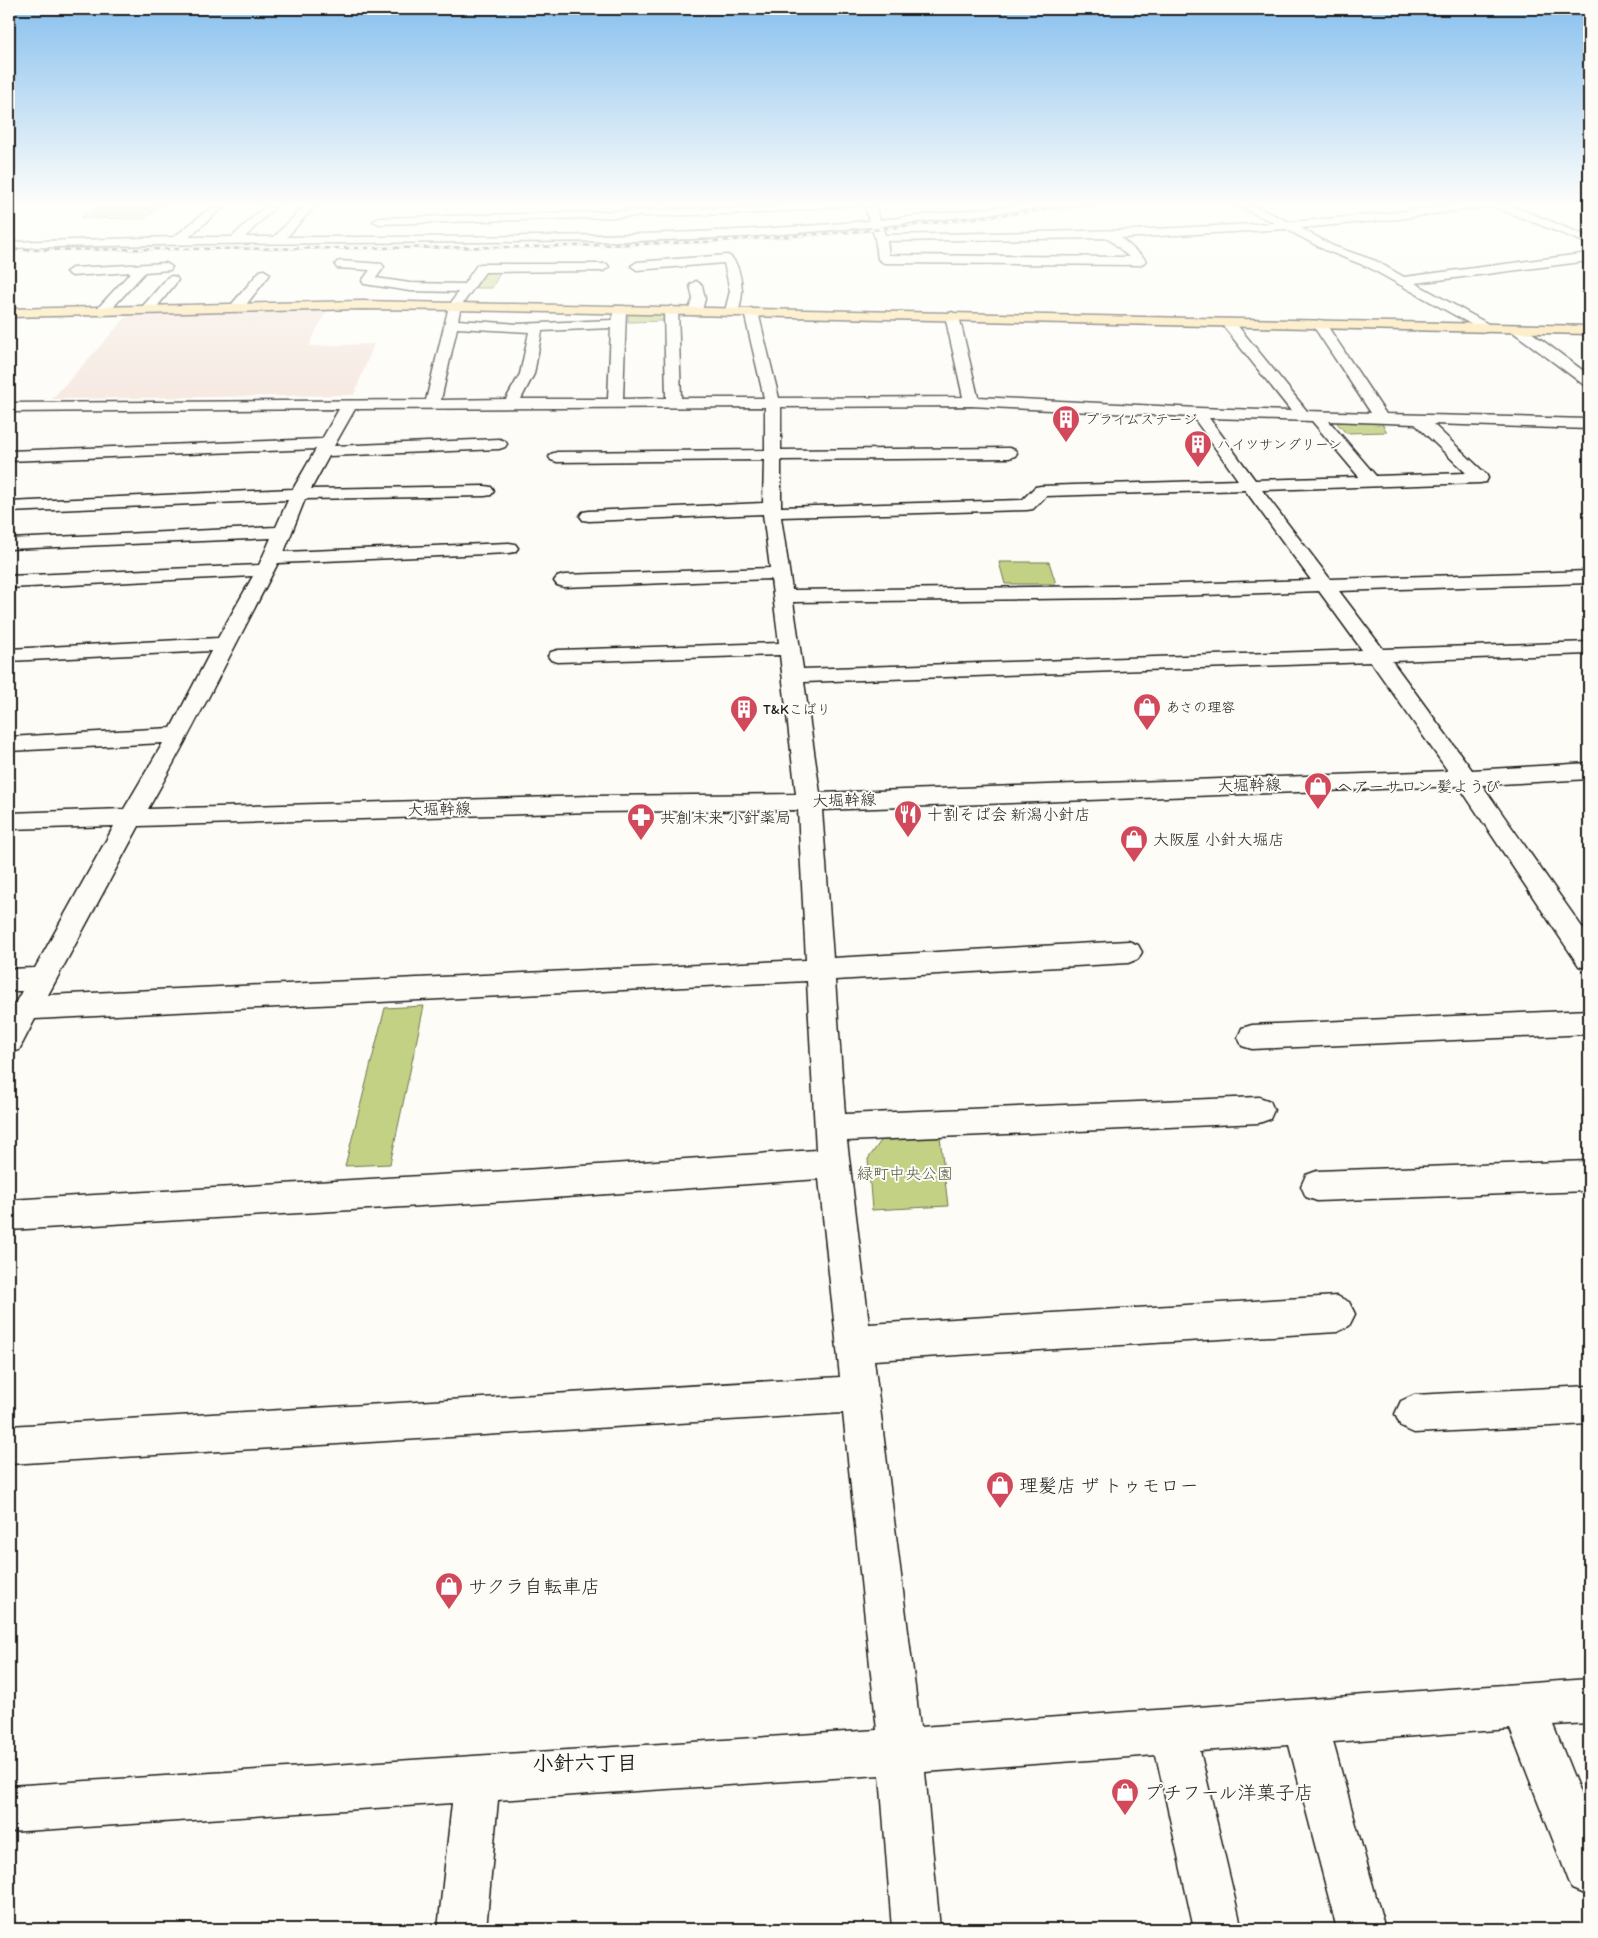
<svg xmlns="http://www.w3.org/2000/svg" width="1598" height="1938" font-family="Itim,'Klee One',sans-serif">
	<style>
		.built { fill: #f3e2d9 }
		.green { fill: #c3d184; stroke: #707650 }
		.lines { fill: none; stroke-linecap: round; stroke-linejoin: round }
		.minor-casing { stroke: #1c1c1c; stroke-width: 3 }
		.major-casing { stroke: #1c1c1c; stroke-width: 3 }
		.minor { fill: #fdfcf7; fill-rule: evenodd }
		.major { fill: #fcde96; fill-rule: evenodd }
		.rail-casing { stroke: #1c1c1c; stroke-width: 2.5 }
		.rail { stroke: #fdfcf7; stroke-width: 2; stroke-dasharray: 5; stroke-linecap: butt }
		.labels { text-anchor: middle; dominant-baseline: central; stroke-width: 4; stroke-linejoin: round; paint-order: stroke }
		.far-poi-label { font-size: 14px; fill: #1c1c1c; stroke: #fdfcf7; text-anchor: start }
		.street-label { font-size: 16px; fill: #1c1c1c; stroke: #fdfcf7 }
		.poi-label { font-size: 16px; fill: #1c1c1c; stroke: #fdfcf7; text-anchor: start }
		.park-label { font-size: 16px; fill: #565b40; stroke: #fdfcf7 }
		.near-poi-label { font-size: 19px; fill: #1c1c1c; stroke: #fdfcf7; text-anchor: start }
		.near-neighbourhood-label { font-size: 21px; font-weight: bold; fill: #1c1c1c; stroke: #fdfcf7 }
	</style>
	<rect width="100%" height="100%" fill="#fdfcf7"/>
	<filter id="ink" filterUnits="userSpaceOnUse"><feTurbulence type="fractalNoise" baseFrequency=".02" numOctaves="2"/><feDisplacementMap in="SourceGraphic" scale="10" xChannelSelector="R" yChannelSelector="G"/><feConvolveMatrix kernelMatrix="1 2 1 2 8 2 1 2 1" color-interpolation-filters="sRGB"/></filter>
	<g filter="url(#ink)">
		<path class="built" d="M328,309L312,338L310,346L374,344L354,395L52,399L129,314Z"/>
		<path class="green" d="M105,202L165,203L144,219L81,218Z
			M485,271H501L492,288H475Z
			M628,312L663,313V321L628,322Z
			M1338,420L1381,422L1387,432L1346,433L1337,423Z
			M999,562H1049L1056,584H1005Z
			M424,1006L390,1164L345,1166L385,1008Z
			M940,1137L948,1206L872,1210L868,1159L883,1138Z"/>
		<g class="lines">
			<g class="minor-casing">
				<path id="minor" d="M218,202H229L189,237H232L269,202H280L245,237H274L308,202H319L287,237C481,237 675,238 869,221L864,204L760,213L379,224L373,221L379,218L760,207L825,202H874L880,220L1045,202H1072L1067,205L882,226L885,235L1132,230L1275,223L1233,204L1232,202H1245L1290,222L1382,214L1474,202H1503L1589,237V244L1492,206L1397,219L1301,228L1333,246L1376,261L1404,277L1589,253V261L1415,283L1490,325L1492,328L1490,331L1485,332L1368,267L1325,250L1286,229L1121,238L1144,258L1146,261L1140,265L884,263L878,259L875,238L871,227L745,237L637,241L208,244L9,248V242L174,237ZM1108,238L1129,257L889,255L887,241Z
					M727,255C738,258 742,281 742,291C742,297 740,305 739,311L732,315L725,311L730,291L724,263L637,270L631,266L637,262Z
					M341,261L382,264L384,267L376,278L410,283L464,284L477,265L481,264H607L609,267L603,271L485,272L461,306L458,320L518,324L612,320L614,306H624L626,309L623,399L666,398L664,310L671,306L678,310L681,398H764L744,312L751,308L758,312L779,398L963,397L945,316L952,312L959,316L978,397L1198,408L1291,411L1221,323L1228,319L1233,320L1307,411L1371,413L1312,324L1319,320L1324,321L1386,414L1589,419V429L1433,424L1486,474L1488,478L1486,482L1480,483L1262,490L1330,579L1589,571V583L1339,591L1383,649L1589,642V654L1392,661L1472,770L1589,763V779L1482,785L1589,937V969L1579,966L1459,786L822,810L833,958L1128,941L1138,945L1142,952L1138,959L1128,963L835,980L845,1114L1259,1097L1270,1101L1274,1110L1270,1119L1259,1123L847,1141L869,1324L1337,1296L1349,1302L1355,1314L1349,1326L1337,1332L874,1360L920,1727L1589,1679V1723L1553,1725L1589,1815V1896L1572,1889L1510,1729L1333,1742L1385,1929H1337L1289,1745L1200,1751L1242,1929H1194L1156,1755L925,1772L940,1929H892L880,1775L498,1800L486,1929H438L452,1803L9,1832V1786L877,1730L843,1413L9,1464V1426L840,1377L819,1179L524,1200L9,1230V1200L524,1170L816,1150L807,981L35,1019L19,1050L9,1053V1014L22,991H9V969L35,968L114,826L9,829V813L124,809L163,743L9,751V737L171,728L211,651L9,661V649L218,638L253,576L9,588V576L259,565L271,538L9,549V539L276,527L288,500L9,512V502L293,489L316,449L9,461V451L322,439L339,409L9,412V403L426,400L449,306L458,292L410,291L364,284L362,281L370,270L337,268L335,265L337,262ZM457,328L529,332L520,374L506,399L441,400ZM611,328L608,399H521L534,374L542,331ZM971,406L1193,417L1238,480L1041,486L1035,487L1022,500L781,507V460L1009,458L1015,456L1017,453L1015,450L1009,448L781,450V407ZM765,407V450L557,452L551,454L549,457L551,460L557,462L764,460L763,503L589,511L583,512L580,516L583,520L589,521L763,514L770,568L564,575L557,577L554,581L557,585L564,587L771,579L779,643L558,650L551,652L548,656L551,660L558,662L780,655L796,794L591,796L148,809C194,728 235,645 278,563L509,553L515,552L518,548L515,544L509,543L284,552L305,499L485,496L491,495L494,491L491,487L485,486L311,489L329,456L499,449L505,447L507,444L505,441L499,439L334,446L355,409ZM1209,418L1312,421L1359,477L1255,480ZM1329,421L1415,424L1466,473L1376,476ZM1245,490L1311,580L1115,586L792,590L781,517L1027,510L1033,509L1046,496ZM1319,591L1362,650L803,669L793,602L1115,598ZM1371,662L1448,771L820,793L804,682ZM798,810L806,960L48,995L139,826L591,812Z
					M166,263L172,267L170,270L145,272L107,314L102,315L95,311L131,272L72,276L66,272L72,268Z
					M264,270L270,274L268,277L241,311H231L229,308L231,305L260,271Z
					M172,276L176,277L178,280L176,283L152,313H142L140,310L142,307L168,277Z
					M696,281L702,285L705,299L702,311L695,315L688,311L693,299L690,285Z
					M1518,325L1523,326L1589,375V386L1584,385L1513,332L1511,329Z
					M1589,1010V1034L1252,1049L1242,1046L1238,1037L1242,1028L1252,1025Z
					M1589,1161V1191L1317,1201L1306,1197L1301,1186L1306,1175L1317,1171Z
					M1589,1386V1424L1414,1433L1401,1427L1395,1414L1401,1401L1414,1395Z"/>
			</g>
			<g class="major-casing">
				<path id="major" d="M362,301L1589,326V334L455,310L362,309L9,317V309Z"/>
			</g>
			<use href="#minor" class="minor"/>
			<use href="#major" class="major"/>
			<g class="rail-casing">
				<path id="rail" d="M9,250L532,247L704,242L864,231L1114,202"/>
			</g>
			<use href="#rail" class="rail"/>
		</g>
	</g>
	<linearGradient id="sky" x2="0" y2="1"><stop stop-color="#88c0ee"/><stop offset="0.43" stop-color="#fefefb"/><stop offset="1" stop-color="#fefefb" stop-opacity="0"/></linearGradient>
	<rect width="1598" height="473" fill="url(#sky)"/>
	<defs>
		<g id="building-pin" transform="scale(1.4375)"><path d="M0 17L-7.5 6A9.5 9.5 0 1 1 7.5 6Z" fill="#d1495b" stroke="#fdfcf7"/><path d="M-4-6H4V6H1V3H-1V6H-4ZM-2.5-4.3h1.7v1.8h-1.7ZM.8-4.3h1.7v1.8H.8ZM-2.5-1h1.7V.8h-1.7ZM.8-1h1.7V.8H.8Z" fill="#fff"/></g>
		<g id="shop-pin" transform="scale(1.4375)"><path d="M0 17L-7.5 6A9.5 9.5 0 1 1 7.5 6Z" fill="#d1495b" stroke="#fdfcf7"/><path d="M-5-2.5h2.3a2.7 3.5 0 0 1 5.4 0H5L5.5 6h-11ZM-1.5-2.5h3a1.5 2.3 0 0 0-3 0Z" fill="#fff"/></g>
		<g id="restaurant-pin" transform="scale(1.4375)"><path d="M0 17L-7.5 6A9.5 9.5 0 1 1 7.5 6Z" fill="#d1495b" stroke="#fdfcf7"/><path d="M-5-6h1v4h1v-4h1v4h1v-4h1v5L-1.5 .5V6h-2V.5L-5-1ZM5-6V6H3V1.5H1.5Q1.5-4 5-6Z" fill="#fff"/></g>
		<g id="pharmacy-pin" transform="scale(1.4375)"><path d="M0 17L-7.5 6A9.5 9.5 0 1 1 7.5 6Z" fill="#d1495b" stroke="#fdfcf7"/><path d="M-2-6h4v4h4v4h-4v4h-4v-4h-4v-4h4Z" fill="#fff"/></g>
	</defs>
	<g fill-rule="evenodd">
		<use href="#building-pin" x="1066" y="419"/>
		<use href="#building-pin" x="1198" y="444"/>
		<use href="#shop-pin" x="1147" y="707"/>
		<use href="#building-pin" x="744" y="709"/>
		<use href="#shop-pin" x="1318" y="786"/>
		<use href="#restaurant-pin" x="908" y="814"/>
		<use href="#pharmacy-pin" x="641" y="817"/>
		<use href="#shop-pin" x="1134" y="839"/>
		<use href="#shop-pin" x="1000" y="1485"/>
		<use href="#shop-pin" x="449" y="1586"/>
		<use href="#shop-pin" x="1125" y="1792"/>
	</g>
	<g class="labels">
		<g class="far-poi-label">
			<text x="1085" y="419">プライムステージ</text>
			<text x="1217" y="444">ハイツサングリーン</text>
			<text x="1166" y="707">あさの理容</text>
			<text x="763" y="709">T&amp;Kこばり</text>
		</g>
		<g class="street-label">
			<text transform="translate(1249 785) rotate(-2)">大堀幹線</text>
			<text transform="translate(844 800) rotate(-2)">大堀幹線</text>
			<text transform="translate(439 809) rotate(-2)">大堀幹線</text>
		</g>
		<g class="poi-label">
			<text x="1337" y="786">ヘアーサロン 髪ようび</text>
			<text x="927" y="814">十割そば会 新潟小針店</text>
			<text x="660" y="817">共創未来 小針薬局</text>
			<text x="1153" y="839">大阪屋 小針大堀店</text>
		</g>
		<g class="park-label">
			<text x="905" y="1173">緑町中央公園</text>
		</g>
		<g class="near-poi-label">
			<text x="1019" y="1485">理髪店 ザ トゥモロー</text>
			<text x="468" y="1586">サクラ自転車店</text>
			<text x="1144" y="1792">プチフール洋菓子店</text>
		</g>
		<g class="near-neighbourhood-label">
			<text x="585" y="1762">小針六丁目</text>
		</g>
	</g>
	<rect width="1598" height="1938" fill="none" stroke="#fdfcf7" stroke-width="30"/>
	<rect x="15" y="15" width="1568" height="1908" fill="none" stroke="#1c1c1c" stroke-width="2" filter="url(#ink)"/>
</svg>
